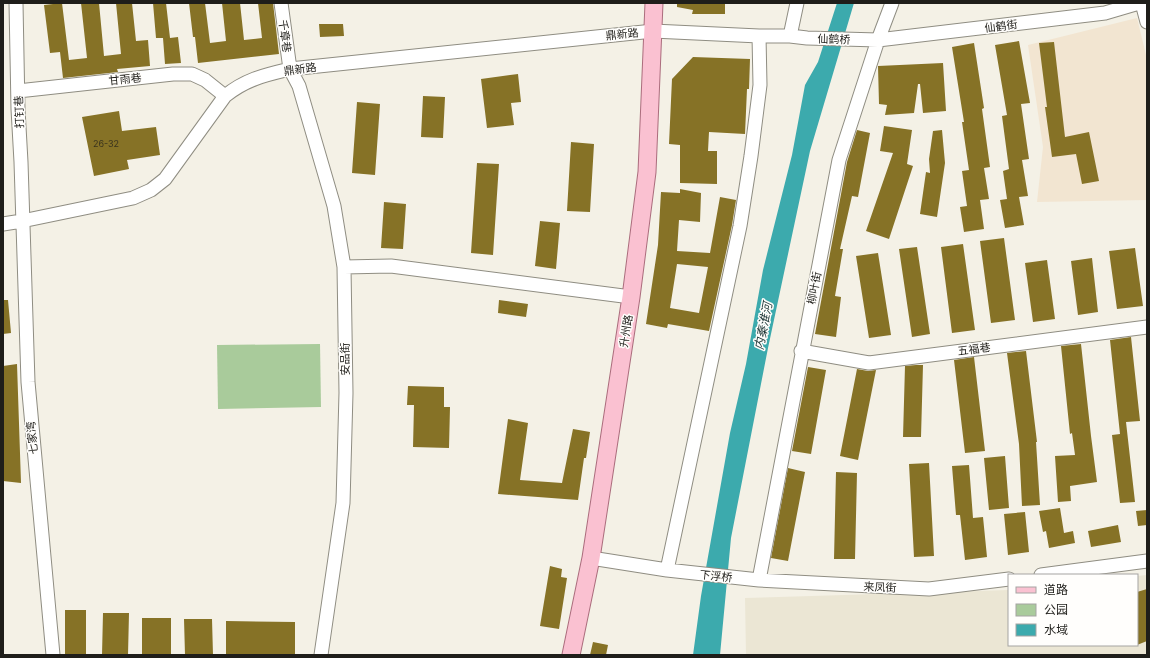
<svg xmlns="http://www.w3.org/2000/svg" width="1150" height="658" font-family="Inter,'Noto Sans SC',sans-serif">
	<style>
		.built { fill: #ebe6d4 }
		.education { fill: #f2e5d1 }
		.green { fill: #a9cb9b }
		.water { fill: #3caaad }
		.building { fill: #867226; fill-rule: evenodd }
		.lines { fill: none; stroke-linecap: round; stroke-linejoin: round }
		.minor-casing { stroke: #8f8d82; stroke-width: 15 }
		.major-casing { stroke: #ab6d7d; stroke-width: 19 }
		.minor { stroke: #fff; stroke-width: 13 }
		.major { stroke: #fac1d1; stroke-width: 17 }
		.labels { text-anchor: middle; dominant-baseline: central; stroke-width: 3; stroke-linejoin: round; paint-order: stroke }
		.number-label { font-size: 9px; fill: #39331d }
		.street-label { font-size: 11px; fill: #1f1e1a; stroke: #fffefc }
		.water-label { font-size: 12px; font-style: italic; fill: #1f3838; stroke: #fffefc }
	</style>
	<rect width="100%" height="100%" fill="#f4f1e6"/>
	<path class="built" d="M1147,575V655H746L745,598L1009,590V645H1137V576Z"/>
	<path class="education" d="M1137,18L1147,59V200L1037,202L1043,147L1028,45Z"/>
	<path class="green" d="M320,344L321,407L218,409L217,345Z"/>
	<path class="water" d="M837,3H854L810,151L768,348L731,538L720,655H693L701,596L730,433L746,364L763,270L792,155L805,85L818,62Z"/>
	<path class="building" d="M62,3L69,60L87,58L81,3H99L104,56L121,54L116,3H132L136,41L148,40L150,66L117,69L118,72L63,78L60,52L50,53L44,5Z
		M153,3H166L170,38L178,37L181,63L165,64L163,38H156Z
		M189,3H205L210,43L226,41L222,3H240L244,40L262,38L258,3H273L279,54L198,63L195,37H193Z
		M677,3H725V14H692L693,10L677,7Z
		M319,24H343L344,36L320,37Z
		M1019,41L1030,103L1021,104L1029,159L1022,160L1028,196L1019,197L1024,225L1005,228L1000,200L1007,199L1003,171L1009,169L1002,116L1007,115L995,45Z
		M1054,42L1065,137L1089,132L1099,181L1082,184L1076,154L1052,157L1045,107H1047L1039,43Z
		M974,43L984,108L982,109L990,167L984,168L989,199L980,200L984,229L964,232L960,207L967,206L962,171L969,170L962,122H964L952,47Z
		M693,57L750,59L749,89H747L745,134L709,132L708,151H717V184L680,183V145L669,144L672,79Z
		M943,63L946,111L923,113L920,84H918L914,113L885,115L887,105L879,104L878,66Z
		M518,74L521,102L511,103L514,125L487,128L481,79Z
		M423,96L445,97L443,138L421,137Z
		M357,102L380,104L375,175L352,173Z
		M119,111L122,131L156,127L160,155L127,160L129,169L94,176L82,117Z
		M884,126L912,130L907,164L913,166L889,239L866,231L893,153L880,151Z
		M857,130L870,133L858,197L852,196L840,249H843L835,296L841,297L836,337L815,334L847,162Z
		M942,130L945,163L937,217L920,214L926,172L930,173L929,159L933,131Z
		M571,142L594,144L590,212L567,211Z
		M477,163L499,164L493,255L471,253Z
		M680,189L701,193L700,222L679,220L677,251L710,253L720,197L736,200L732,225L709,331L668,324L667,328L646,324L658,245L661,192L680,193ZM677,264L708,267L699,313L670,308Z
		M384,202L406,204L403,249L381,248Z
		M540,221L560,223L556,269L535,266Z
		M1004,238L1015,320L991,323L980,241Z
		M963,244L975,330L952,333L941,247Z
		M917,247L930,334L912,337L899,249Z
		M1135,248L1143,306L1117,309L1109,251Z
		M878,253L891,335L869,338L856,256Z
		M1092,258L1098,312L1078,315L1071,261Z
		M1047,260L1055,319L1033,322L1025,263Z
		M3,300H8L11,333L3,334Z
		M499,300L528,304L526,317L498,313Z
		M1131,337L1140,421L1126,422L1135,502L1120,503L1112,435L1120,434L1110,340Z
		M1081,344L1091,436L1097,482L1070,486L1071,501L1058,502L1055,456L1075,455L1072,433L1070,434L1061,346Z
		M1026,351L1037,442H1036L1040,505L1022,506L1019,444L1007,353Z
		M974,357L985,451L965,453L954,360Z
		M17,364L21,483L3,481V366Z
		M916,365H923L921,437H903L905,366Z
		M808,367L826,370L811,454L792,451Z
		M857,369L868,371L876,370L858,460L840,456Z
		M408,386L444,387V407H450L449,448L413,447L414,405H407Z
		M508,419L528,423L520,480L562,483L573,429L590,432L586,458H584L578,500L498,494Z
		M1005,456L1009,508L989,510L984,458Z
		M929,463L934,556L914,557L909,464Z
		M969,465L973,518L983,517L987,557L965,560L960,515H956L952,466Z
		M788,468L805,472L788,561L771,558Z
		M836,472L857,473L855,559H834Z
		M1060,508L1064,533L1073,531L1075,543L1049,548L1046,531L1043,532L1039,511Z
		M1147,510V525L1138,526L1136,511Z
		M1025,512L1029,552L1008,555L1004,514Z
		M1118,525L1121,542L1091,547L1088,531Z
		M550,566L562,569L561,577L567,578L559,629L540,626Z
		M1147,589V641L1137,645V592Z
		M65,610H86V655H65Z
		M103,613H129L128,655H102Z
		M142,618H171V655H142Z
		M184,619H212L213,655H185Z
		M226,621L295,622V655H226Z
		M593,642L608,645L606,655H590Z"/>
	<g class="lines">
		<g class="minor-casing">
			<path id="minor" d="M16,3L18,109L21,162L28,382L53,655
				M281,3L290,69L299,86L334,206L344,267L346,393L343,503L321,655
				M1142,3L1147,22
				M790,36L797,3
				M18,91L173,74H192L205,80L225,96
				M3,224L22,221L133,198L151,190L165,179L225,96C246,79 265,75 290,69L653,31L759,36H790L807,38L878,40L1105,13L1139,3
				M344,267L391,266L631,297
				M801,351L869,363L1147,327
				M591,558L667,570L759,580L929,589L1009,579
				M667,570L740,226L751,156L760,85L759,36
				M1041,575L1147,561
				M759,580L839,160L878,40L892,3"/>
		</g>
		<g class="major-casing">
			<path id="major" d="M571,655L591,558L631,297L647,172L654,3"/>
		</g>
		<use href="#minor" class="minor"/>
		<use href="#major" class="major"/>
	</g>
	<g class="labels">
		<g class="number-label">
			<text x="106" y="143">26-32</text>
		</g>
		<g class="street-label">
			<text transform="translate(1001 26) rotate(-7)">仙鹤街</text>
			<text transform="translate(622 34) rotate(-6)">鼎新路</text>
			<text transform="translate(285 36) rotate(82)">千章巷</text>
			<text transform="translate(834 39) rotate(2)">仙鹤桥</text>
			<text transform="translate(300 69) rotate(-8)">鼎新路</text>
			<text transform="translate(125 79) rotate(-6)">甘雨巷</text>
			<text transform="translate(19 112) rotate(-92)">打钉巷</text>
			<text transform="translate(814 288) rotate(-79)">柳叶街</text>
			<text transform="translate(626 331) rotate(-81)">升州路</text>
			<text transform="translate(974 349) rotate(-7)">五福巷</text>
			<text transform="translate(345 359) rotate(-91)">安品街</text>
			<text transform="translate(32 438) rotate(-96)">七家湾</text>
			<text transform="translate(716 576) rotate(6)">下浮桥</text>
			<text transform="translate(880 587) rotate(3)">来凤街</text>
		</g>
		<g class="water-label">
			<text transform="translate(763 326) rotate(-79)">内秦淮河</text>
		</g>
	</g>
	<rect width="1150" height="658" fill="none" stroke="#1f1e1a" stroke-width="8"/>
	<rect x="1008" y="574" width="130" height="72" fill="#fffefc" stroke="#a5a4a2"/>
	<rect x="1016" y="587" width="20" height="6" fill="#fac1d1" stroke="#a5a4a2"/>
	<text x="1044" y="594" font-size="12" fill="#1f1e1a">道路</text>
	<rect x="1016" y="604" width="20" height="12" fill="#a9cb9b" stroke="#a5a4a2"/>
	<text x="1044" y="614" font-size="12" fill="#1f1e1a">公园</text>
	<rect x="1016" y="624" width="20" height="12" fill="#3caaad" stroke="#a5a4a2"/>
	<text x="1044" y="634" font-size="12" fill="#1f1e1a">水域</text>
</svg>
